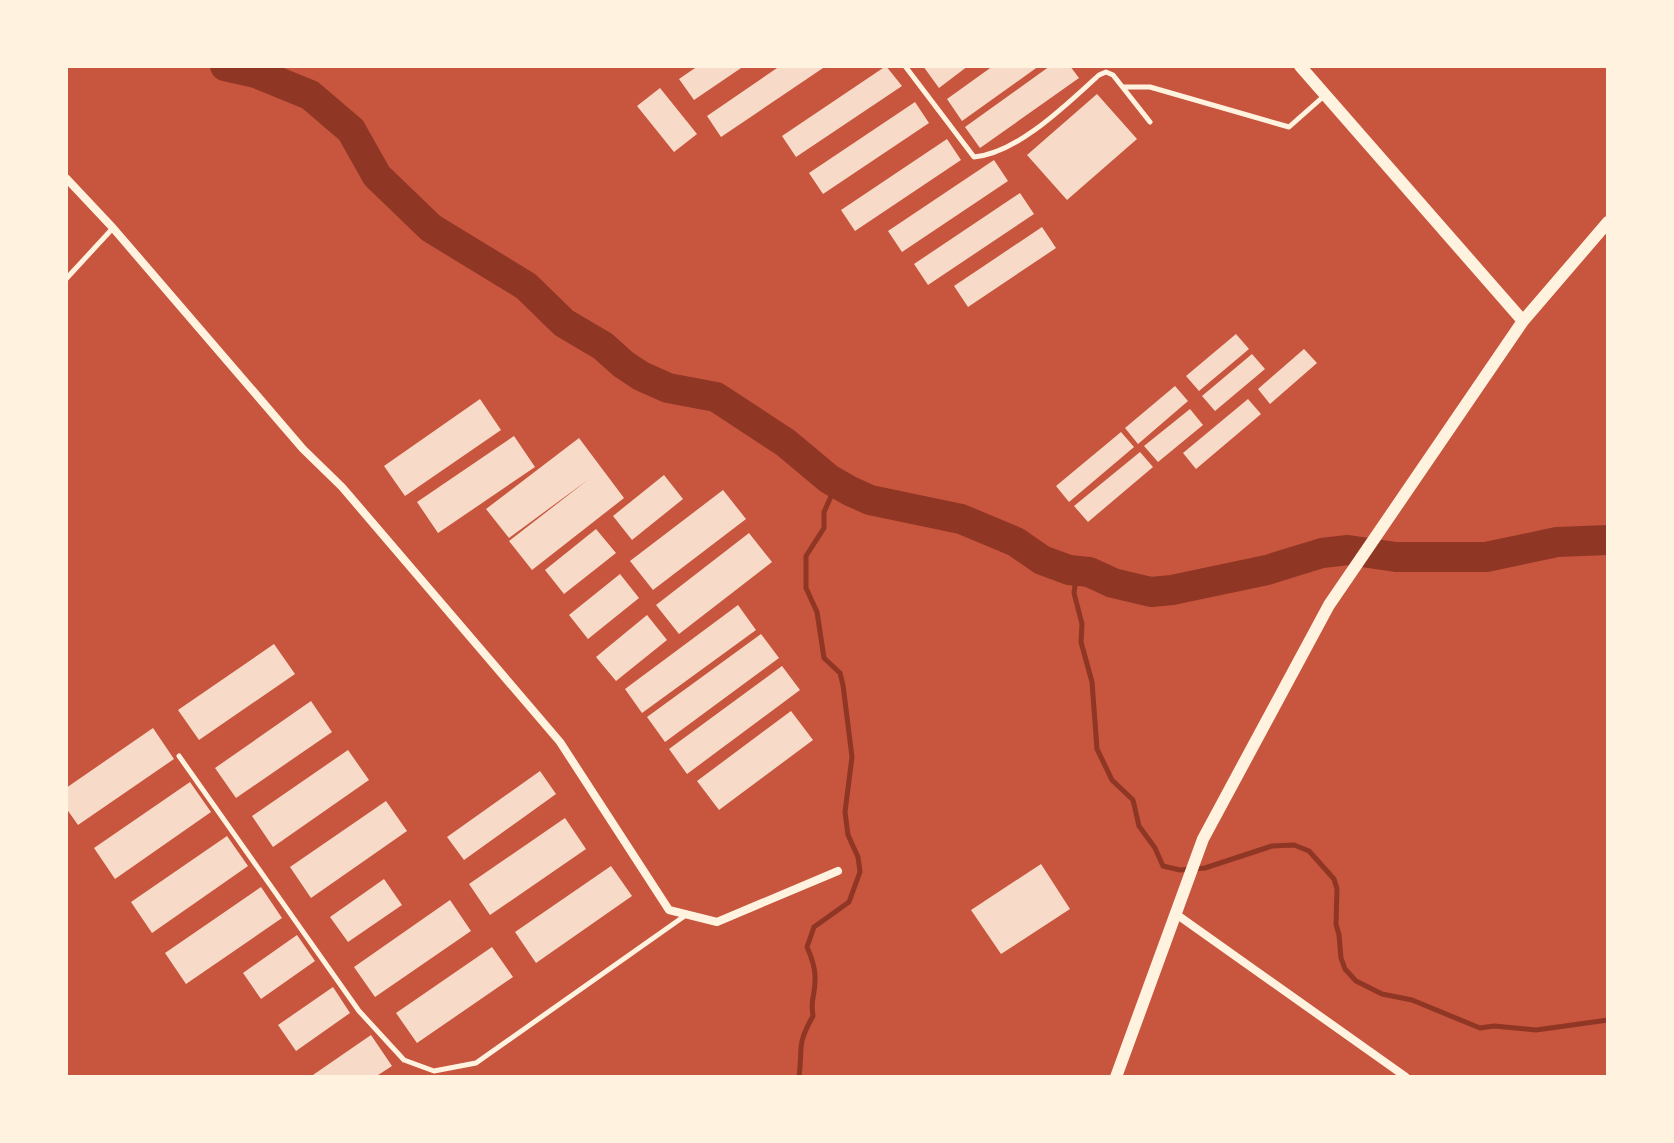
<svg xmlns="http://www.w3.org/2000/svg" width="1674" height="1143" font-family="'Open Sans',sans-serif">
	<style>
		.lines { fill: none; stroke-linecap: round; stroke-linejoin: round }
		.stream { stroke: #8f3625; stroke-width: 5 }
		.river { stroke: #8f3625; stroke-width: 30 }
		.building { fill: #f7dbc8 }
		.service { stroke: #fff3e0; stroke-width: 5 }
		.minor { stroke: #fff3e0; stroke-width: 8 }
		.tertiary { stroke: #fff3e0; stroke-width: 12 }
	</style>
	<rect width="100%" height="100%" fill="#c8553d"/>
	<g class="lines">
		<path class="stream" d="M1077,571L1074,593L1082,624L1081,642L1092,682L1097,749L1112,780L1133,800L1139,826L1155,848L1163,866L1180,870L1205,868L1272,846L1294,845L1309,851L1334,879L1337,889L1336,924L1339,935L1341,958L1345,969L1356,981L1382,994L1412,1000L1480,1028L1494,1026L1536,1030L1608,1020
			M799,1077C803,1047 796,1046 813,1016C810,998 815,997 815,981C816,969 812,958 807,947L814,927L849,902L860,872L858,857L848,835L845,812L852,757L843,685L840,673L824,658L817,612L806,588V556L824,528V512L837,483"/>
		<path class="river" d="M225,66L256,73L310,95L351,130L377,176L431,228L526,286L564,323L603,346L623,364L641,376L668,388L716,397L786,443L829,479L850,491L870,500L961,519L1016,542L1042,560L1069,570L1089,572L1113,583L1151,592L1172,590L1267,570L1322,553L1348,550L1396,557H1486L1557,542L1608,540"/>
	</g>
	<path class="building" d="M698,66H744L694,100L679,79Z
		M780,66H826L721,137L707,116Z
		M886,66L902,86L796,157L782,136Z
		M923,66H968L939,88Z
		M993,66H1039L962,121L947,99Z
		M1050,66H1070L1079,78L980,148L965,127Z
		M660,88L697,134L674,152L637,106Z
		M1097,94L1137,139L1067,200L1027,155Z
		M915,102L929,123L823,194L809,173Z
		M947,139L961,160L855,231L841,210Z
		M994,160L1008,181L902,252L888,231Z
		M1020,193L1034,214L928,285L914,264Z
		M1042,227L1056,248L968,307L954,286Z
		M1236,334L1249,349L1199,391L1186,376Z
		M1304,349L1317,363L1270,404L1258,389Z
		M1252,354L1265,369L1215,411L1202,396Z
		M1175,386L1188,401L1138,444L1125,428Z
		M480,399L501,430L405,496L384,466Z
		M1248,399L1261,414L1196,469L1183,453Z
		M1190,409L1203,425L1158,462L1144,446Z
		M1121,432L1134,447L1069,502L1056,486Z
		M514,436L535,467L438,533L417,502Z
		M579,438L624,498L532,570L509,541L589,479L509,538L486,509Z
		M1140,452L1153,467L1088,522L1074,506Z
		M664,475L683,499L632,540L613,516Z
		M723,490L746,519L653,590L630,561Z
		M596,529L616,553L564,594L545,570Z
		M749,533L772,562L679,634L656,605Z
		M620,574L639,598L588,639L569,615Z
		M738,605L756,630L642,713L625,689Z
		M647,615L667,640L616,681L596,657Z
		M761,634L779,658L665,742L647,717Z
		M274,644L295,674L199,740L178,710Z
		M782,666L800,690L687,774L669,749Z
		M311,701L332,732L236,798L215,768Z
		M791,711L813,740L719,810L697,781Z
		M153,728L174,759L78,825L66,808V788Z
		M348,750L369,780L273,847L252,816Z
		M540,771L556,794L464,860L447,837Z
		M190,782L211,812L115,879L94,848Z
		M386,801L407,831L311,898L290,867Z
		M565,818L586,849L490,915L469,884Z
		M227,836L248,866L152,933L131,902Z
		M1041,864L1070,909L1001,954L971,910Z
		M611,866L632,896L536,963L515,932Z
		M384,879L402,905L348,942L330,917Z
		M261,887L282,918L186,984L165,953Z
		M450,900L471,931L375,997L354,967Z
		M297,935L315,961L261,999L243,973Z
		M492,947L513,977L417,1043L396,1013Z
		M333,987L350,1013L296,1051L278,1025Z
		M371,1035L392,1066L375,1077H310Z"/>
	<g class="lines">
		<path class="service" d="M905,66L974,157C1018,153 1067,104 1099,75L1106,72L1113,75L1150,122
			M1123,87H1150L1289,127L1324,96
			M66,279L113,228
			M179,756L359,1011L404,1060L434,1071L476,1063L686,915"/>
		<path class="minor" d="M66,178L113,228L303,449L342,487L560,742L669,910L717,922L838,871
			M1176,914L1406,1077"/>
		<path class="tertiary" d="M1300,66L1523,321
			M1116,1077L1203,839L1329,605L1523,321L1608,222"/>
	</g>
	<rect width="1674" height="1143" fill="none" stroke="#fff3e0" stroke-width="136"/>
</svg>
